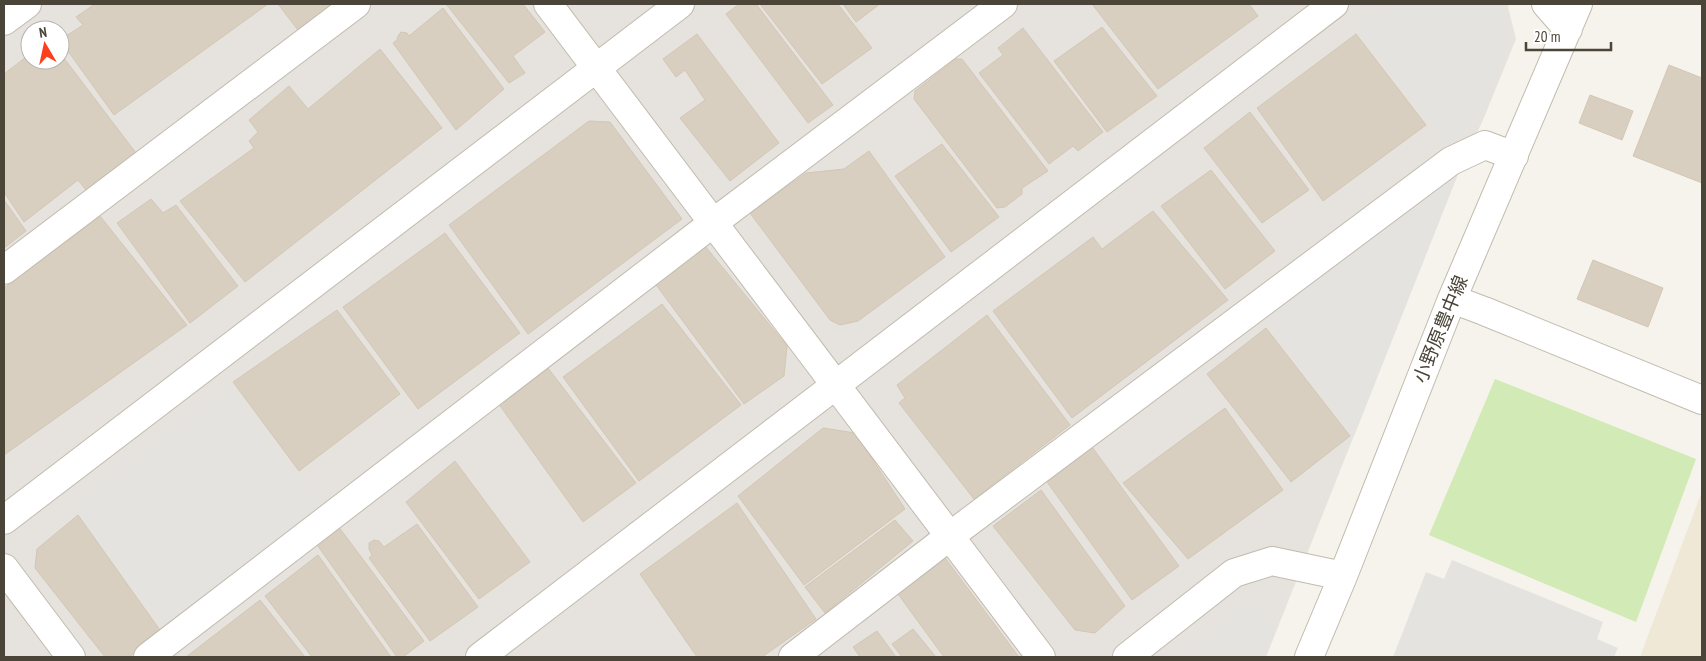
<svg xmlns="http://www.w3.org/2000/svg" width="1706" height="661" font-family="'PT Sans Narrow','Noto Sans JP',sans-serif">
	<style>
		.industrial { fill: #e6e2dd; fill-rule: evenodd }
		.education { fill: #efe8d6 }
		.pitch { fill: #d2eab5 }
		.parking { fill: #e5e3e0 }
		.building { fill: #d8cfc1; stroke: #d3c7b4 }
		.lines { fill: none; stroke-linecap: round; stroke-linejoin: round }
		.minor-casing { stroke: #c2bbae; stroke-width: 30 }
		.minor { stroke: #fff; stroke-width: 28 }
		.labels { text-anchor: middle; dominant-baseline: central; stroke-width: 4.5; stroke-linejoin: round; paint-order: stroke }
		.street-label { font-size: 19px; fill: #4b4439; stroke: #fff }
	</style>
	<rect width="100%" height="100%" fill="#f6f3ec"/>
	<path class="industrial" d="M4,4H1509L1508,7L1516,39L1483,120L1458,174L1266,657H4ZM30,30H60V60H30Z"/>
	<path class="education" d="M1702,491V657H1640Z"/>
	<path class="pitch" d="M1495,379L1696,459L1636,622L1429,535Z"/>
	<path class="parking" d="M1393,4H1500L1504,8L1508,45L1473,126L1448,145L1358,31Z
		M1458,174L1354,436L1265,317Z
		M230,389L322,507L164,628L73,510Z
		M1452,560L1603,622L1597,639L1618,648L1614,657H1393L1426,572L1444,579Z
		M1255,603L1277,629L1265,657H1185Z"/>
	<path class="building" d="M95,4H268L114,115L60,40L83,25L76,17Z
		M278,4H340L301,34Z
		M446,4H523L545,32L513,56L525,73L509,83Z
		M739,4H756L833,105L808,123L726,14Z
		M760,4H838L872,48L822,84Z
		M843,4H880L856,22Z
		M1092,4H1249L1258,16L1158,89Z
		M443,8L504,89L456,130L393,43L397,40L398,36L401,32L407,33L409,36Z
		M1102,27L1157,96L1107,132L1054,61Z
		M1023,28L1103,132L1078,151L1073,146L1049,164L979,73L1003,55L998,48Z
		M697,34L779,143L730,181L680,118L705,100L685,70L676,77L663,59Z
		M1356,34L1426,125L1323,201L1257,108Z
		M380,49L442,128L245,282L180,201L254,148L249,141L258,132L249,120L289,86L308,109Z
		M60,53L136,153L86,190L78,180L24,222L4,192V74L30,54V60H60Z
		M956,59H962L1048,171L1022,188V194L1005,207L997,208L914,99L915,91Z
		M1669,65L1702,78V183L1633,156Z
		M1590,95L1633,111L1622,140L1579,123Z
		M1250,112L1309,190L1262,223L1204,148Z
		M589,121L610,122L682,219L528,334L449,225Z
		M942,144L999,217L951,252L895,176Z
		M869,151L945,257L858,321L840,325L830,320L750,213L806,173L844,169Z
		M1211,170L1275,251L1225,289L1161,206Z
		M151,199L163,213L176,205L238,286L190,323L117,223Z
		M4,200L26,231L4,248Z
		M1153,211L1228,300L1072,418L993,311L1093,237L1102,249Z
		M100,216L187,325L4,455V288Z
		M445,233L520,333L418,409L343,307Z
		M705,246L787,346L784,376L744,404L654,282Z
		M1593,260L1663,288L1648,327L1577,299Z
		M662,304L741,405L639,481L563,377Z
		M337,310L400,394L299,471L233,382Z
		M987,315L1070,425L974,499L899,403L905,398L897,385Z
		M1266,328L1350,436L1291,482L1207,374Z
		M548,368L636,483L583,522L498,403Z
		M1225,408L1283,490L1188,559L1123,483Z
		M823,428L855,433L905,509L804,585L738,496Z
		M1092,447L1179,566L1132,600L1047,482Z
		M455,461L530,562L479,599L406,502Z
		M1041,490L1125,606L1095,633L1075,630L993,526Z
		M737,503L816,619L762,657H697L640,574Z
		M78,515L162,633L129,657H105L35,568L37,549Z
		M895,520L913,541L825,613L805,587Z
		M417,524L478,607L430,641L369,558L372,555L369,549V543L374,540L379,541L384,547Z
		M338,526L424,641L403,657H397L315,542Z
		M318,555L391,657H312L265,596Z
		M945,558L1019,657H944L898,594Z
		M260,600L305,657H186Z
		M913,629L936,657H902L892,644Z
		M877,631L896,657H860L853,647Z"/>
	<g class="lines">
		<g class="minor-casing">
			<path id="minor" d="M548,4L1041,657
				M1546,4L1568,29
				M4,21L27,4
				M4,270L356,4
				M1452,299L1484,311L1702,400
				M4,520L680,4
				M4,568L71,657
				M148,657L713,223L1003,4
				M480,657L1334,4
				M793,657L950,536L1451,161L1485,145L1514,156
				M1127,657L1234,573L1272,561L1343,576
				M1309,657L1343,576L1452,299L1578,4"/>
		</g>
		<use href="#minor" class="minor"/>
	</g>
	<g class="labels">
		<g class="street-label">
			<text transform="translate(1440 329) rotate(-68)">小野原豊中線</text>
		</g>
	</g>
	<rect width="1706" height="661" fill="none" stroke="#4b4439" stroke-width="10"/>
	<g transform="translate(45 45) rotate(351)"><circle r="24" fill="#ffffff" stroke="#b7b4b0"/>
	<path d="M0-4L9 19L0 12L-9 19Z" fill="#fc3f1d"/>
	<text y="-8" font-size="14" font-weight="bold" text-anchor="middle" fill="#4b4439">N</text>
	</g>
	<path d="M1526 42v8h85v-8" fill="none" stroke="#4b4439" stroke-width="2.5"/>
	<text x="1534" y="42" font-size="15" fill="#4b4439" stroke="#ffffff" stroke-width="4" paint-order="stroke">20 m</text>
</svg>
